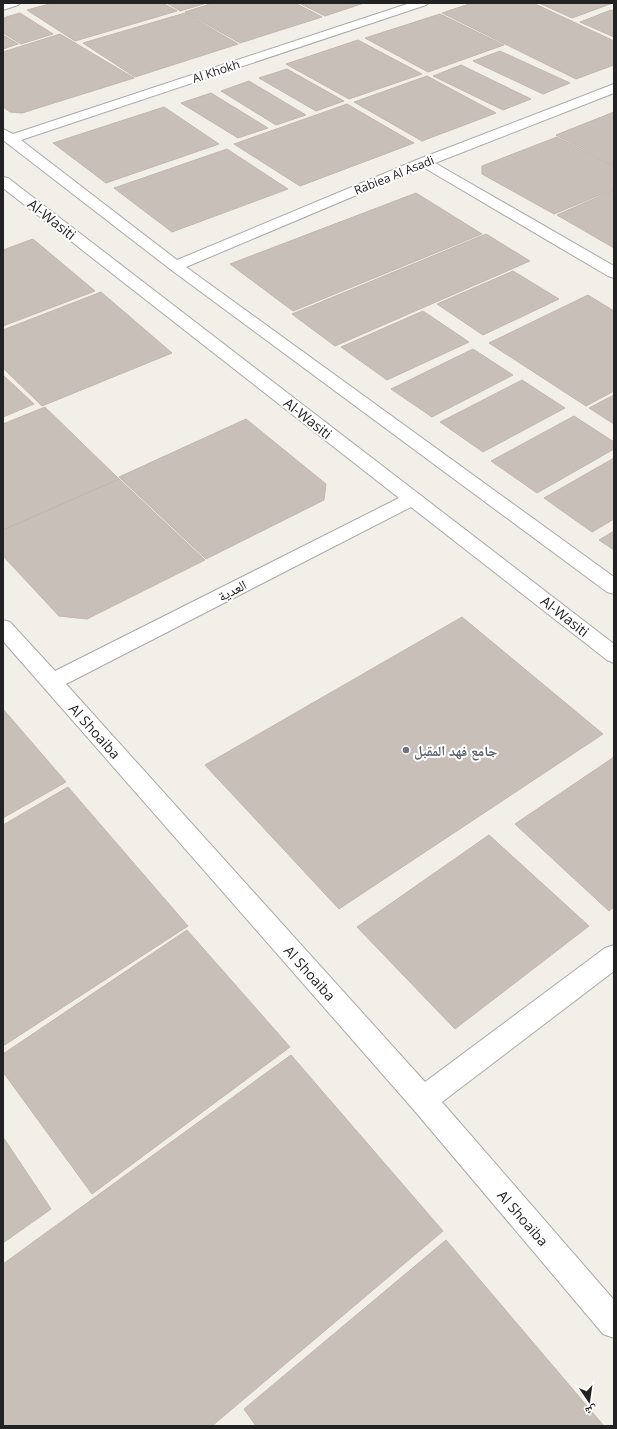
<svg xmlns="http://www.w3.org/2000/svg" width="617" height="1429" font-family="'Open Sans','Noto Naskh Arabic',sans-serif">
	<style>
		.building { fill: #c7bfb8; stroke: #c4b6ab }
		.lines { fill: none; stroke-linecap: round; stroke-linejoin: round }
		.minor-casing { stroke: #a9a9a9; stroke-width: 2 }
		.minor { fill: #fff; fill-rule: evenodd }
		.worship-dot { fill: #6b7280; stroke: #fff; stroke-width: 1.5 }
		.labels { text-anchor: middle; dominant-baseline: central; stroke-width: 4; stroke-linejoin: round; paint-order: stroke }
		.far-street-label { font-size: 12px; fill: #222; stroke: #fff }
		.street-label { font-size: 14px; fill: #222; stroke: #fff }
		.worship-label { font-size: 14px; font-weight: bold; fill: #5b616d; stroke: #fff; text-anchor: start }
	</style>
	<rect width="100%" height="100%" fill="#f2efe9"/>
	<path class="building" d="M53,3H163L177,11L75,41L27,10Z
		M167,3H207L180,11Z
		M213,3H295L322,17L240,43L185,12Z
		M299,3H364L325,16Z
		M472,3H533L614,41V65L576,79L442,13Z
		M539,3H613L572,18Z
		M611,10L614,11V37L580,22Z
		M20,13L53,34L21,44L3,33V18Z
		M185,13L238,44L135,77L83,43Z
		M440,14L504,45L428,72L365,38Z
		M60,34L134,78L22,113L10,112L3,107V52Z
		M3,35L18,44L3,49Z
		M358,40L422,74L349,99L286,64Z
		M500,51L570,83L543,94L473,61Z
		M461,65L531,99L503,110L433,76Z
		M287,69L344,101L316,111L259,78Z
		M427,76L496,113L422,141L354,102Z
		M249,81L306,115L276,125L221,91Z
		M211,93L268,128L238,138L181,103Z
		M347,104L414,143L300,186L234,144Z
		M164,107L219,144L106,183L53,143Z
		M614,112V166L556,135Z
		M557,137L614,167V189L554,214L482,174V166Z
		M227,149L288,189L172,232L114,188Z
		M614,190V248L557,215Z
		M416,193L482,234L293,311L230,264Z
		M486,234L530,261L335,346L292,314Z
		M33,239L95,291L3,326V250Z
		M513,271L559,299L483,335L437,304Z
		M101,292L172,353L42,406L3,368V330Z
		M588,295L614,311V391L586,406L489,343Z
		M423,311L469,342L387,380L341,347Z
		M473,349L513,375L432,417L391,389Z
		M3,375L34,404L3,417Z
		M522,380L565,408L483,452L440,422Z
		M614,395V424L589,408Z
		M45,407L119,479L3,530V424Z
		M574,416L614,442V449L537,493L491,461Z
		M246,419L326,484L324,500L206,559L119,477Z
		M614,458V519L592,532L544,498Z
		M119,479L205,560L87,619L59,616L3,556V530Z
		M614,531V550L599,540Z
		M462,617L603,734L339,909L205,765Z
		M3,709L66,782L3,818Z
		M614,757V907L609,911L515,824Z
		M68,787L188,926L3,1046V825Z
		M489,835L589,926L455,1029L357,927Z
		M187,930L290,1047L92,1194L3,1072V1054Z
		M291,1055L443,1231L212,1426H3V1264Z
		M3,1137L51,1209L3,1243Z
		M446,1240L604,1426H256L244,1409Z"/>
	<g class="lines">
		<g class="minor-casing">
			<path id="minor" d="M3,3H20L18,5L3,10Z
				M410,3H428L426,5L21,140L177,260L419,159L614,84V93L435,163L614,266V278L608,276L423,167L186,267L614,577V594L607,592L170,269L3,140V129L13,134Z
				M3,177L8,178L614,644V663L607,660L411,507L66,684L425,1082L605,948L614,945V971L442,1102L614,1300V1338L603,1334L413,1109L3,641V620L10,622L55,671L399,498L3,188Z"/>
		</g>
		<use href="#minor" class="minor"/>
	</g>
	<circle class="worship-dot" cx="406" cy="750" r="4"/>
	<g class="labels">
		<g class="far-street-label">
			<text transform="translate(216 71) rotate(-18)">Al Khokh</text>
			<text transform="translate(394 175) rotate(-22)">Rabiea Al Asadi</text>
		</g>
		<g class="street-label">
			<text transform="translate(52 219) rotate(38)">Al-Wasiti</text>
			<text transform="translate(308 418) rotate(38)">Al-Wasiti</text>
			<text transform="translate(232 590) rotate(-27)">العدية</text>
			<text transform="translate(565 616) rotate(38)">Al-Wasiti</text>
			<text transform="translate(95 731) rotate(48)">Al Shoaiba</text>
			<text transform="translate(310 973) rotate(48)">Al Shoaiba</text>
			<text transform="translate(523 1218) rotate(49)">Al Shoaiba</text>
		</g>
		<g class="worship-label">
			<text x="414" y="750">جامع فهد المقبل</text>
		</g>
	</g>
	<rect width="617" height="1429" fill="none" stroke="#222222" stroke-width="8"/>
	<g transform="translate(589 1401) rotate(167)" stroke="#ffffff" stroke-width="3" paint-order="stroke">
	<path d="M0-3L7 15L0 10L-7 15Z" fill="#222222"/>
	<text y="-6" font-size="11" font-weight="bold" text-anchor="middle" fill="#222222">ش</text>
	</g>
</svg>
